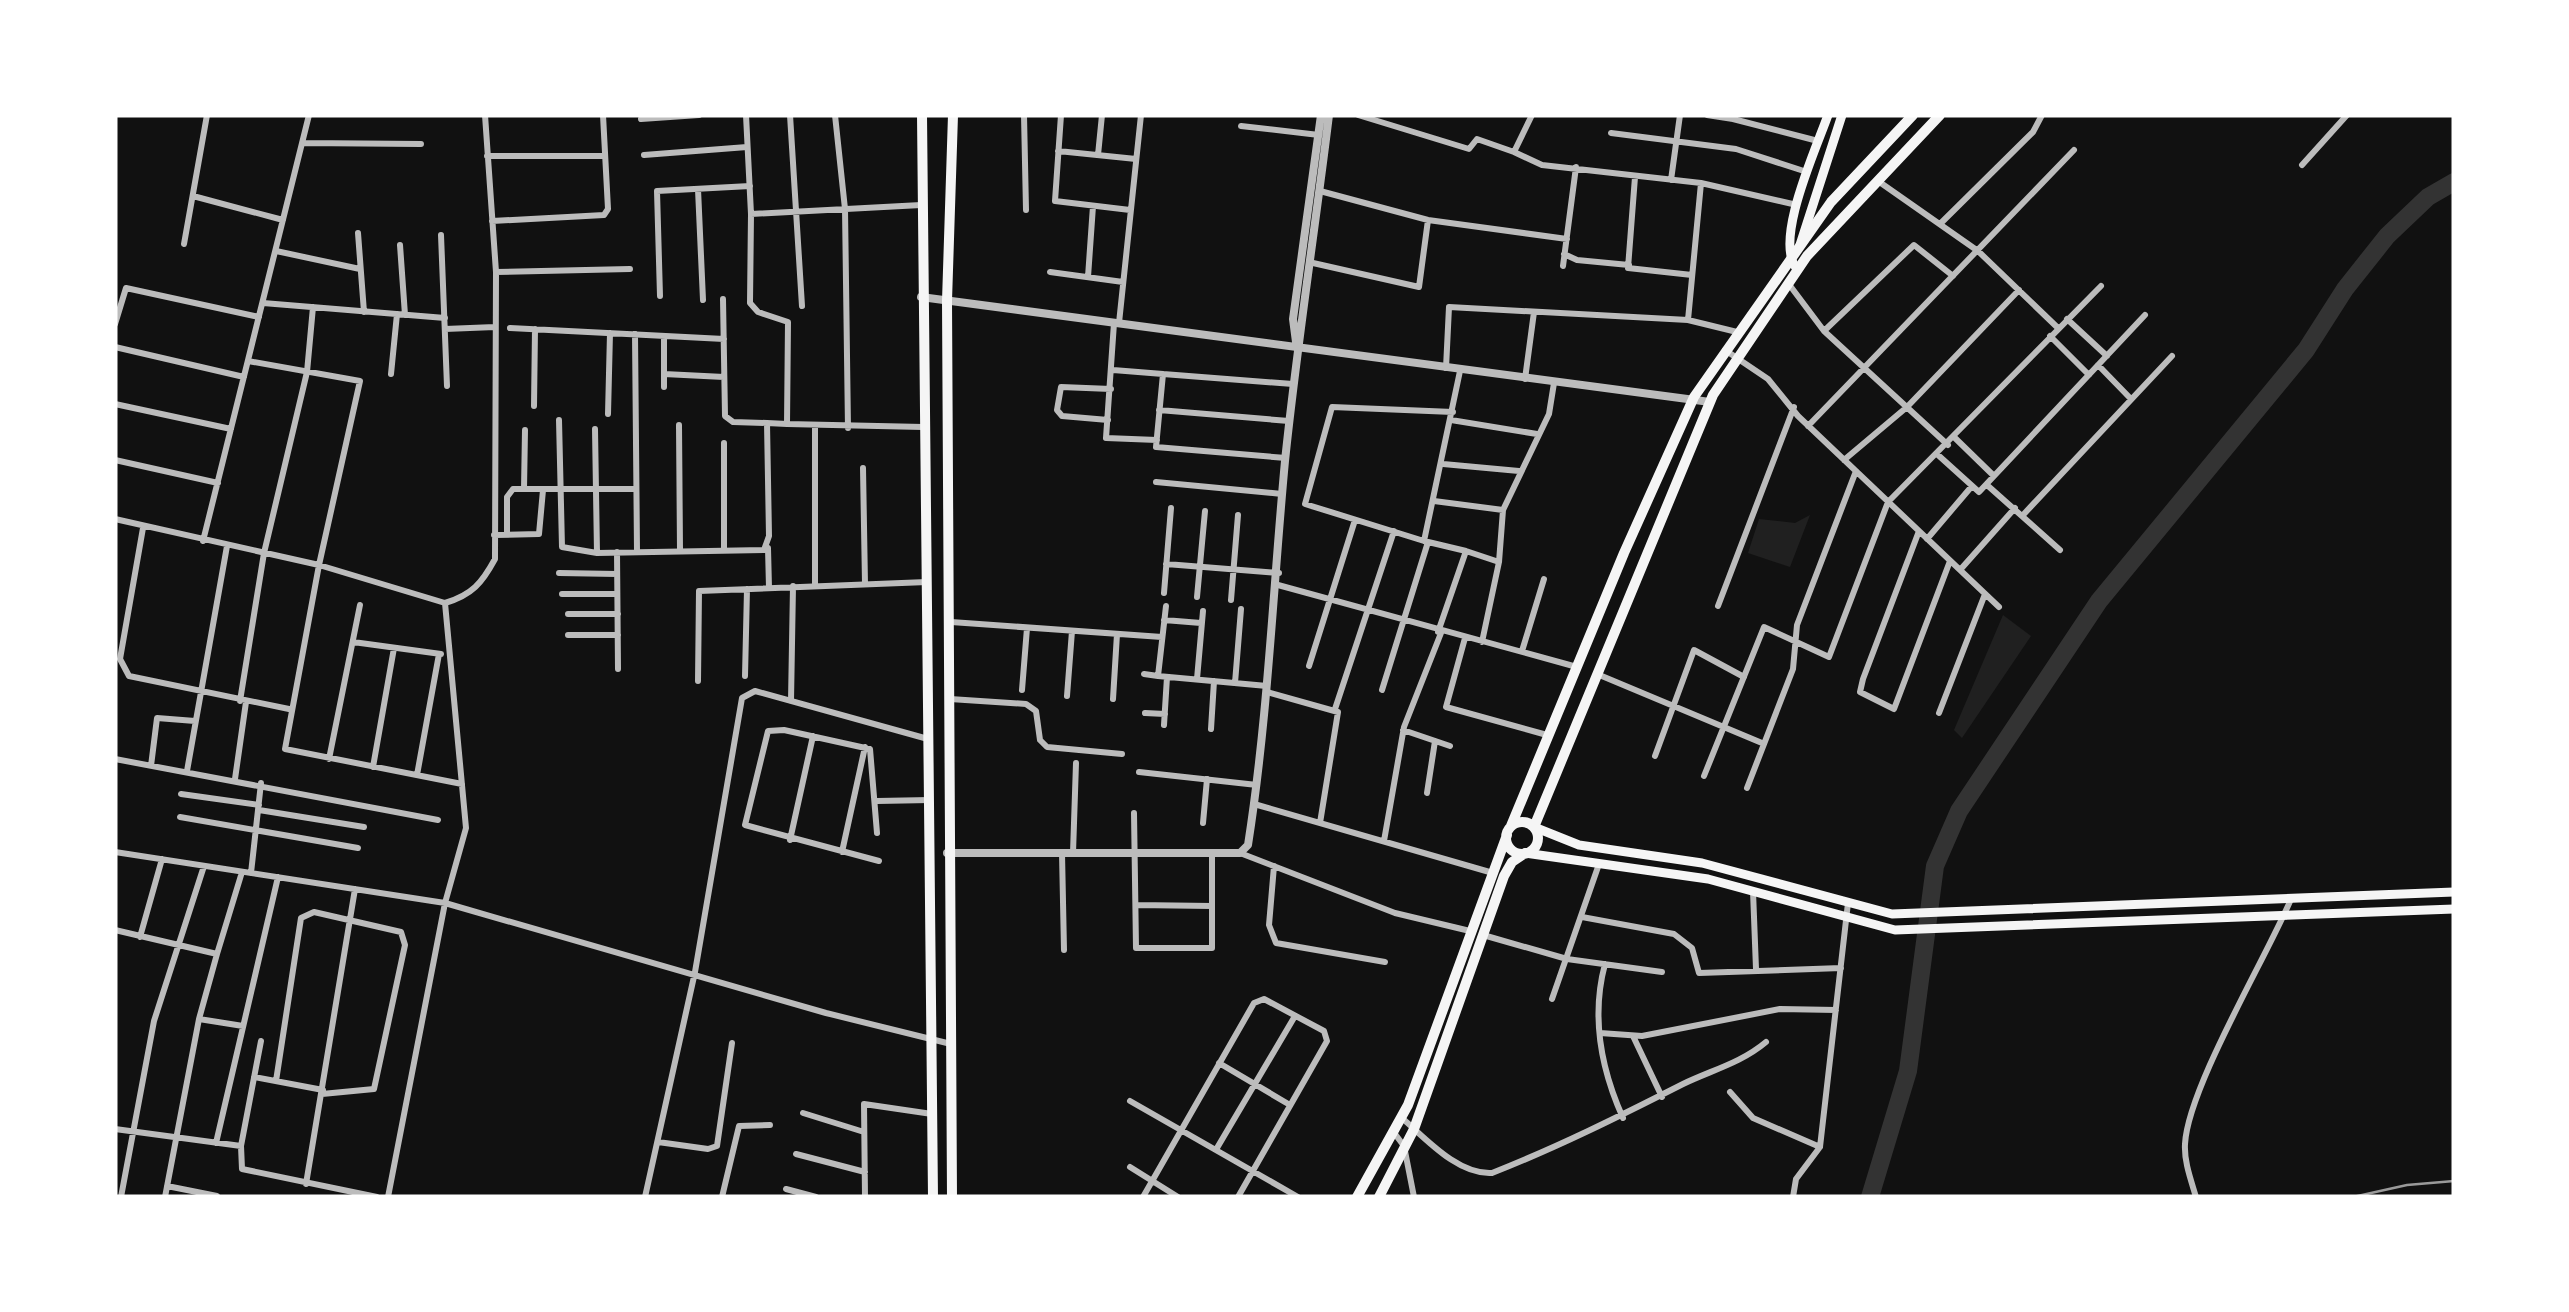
<svg xmlns="http://www.w3.org/2000/svg" width="2569" height="1312" font-family="Karla,sans-serif">
	<style>
		.green { fill: #202020 }
		.lines { fill: none; stroke-linecap: round; stroke-linejoin: round }
		.river { stroke: #333; stroke-width: 18 }
		.minor { stroke: #bcbcbc; stroke-width: 6 }
		.tertiary { stroke: #bcbcbc; stroke-width: 8 }
		.secondary { stroke: #f5f5f5; stroke-width: 9 }
		.primary { stroke: #f5f5f5; stroke-width: 10 }
		.rail { stroke: #9a9a9a; stroke-width: 2.5 }
	</style>
	<rect width="100%" height="100%" fill="#111"/>
	<path class="green" d="M1810,515L1790,567L1748,553L1759,519L1795,523Z
		M2003,615L2031,636L1962,738L1954,730Z"/>
	<g class="lines">
		<path class="river" d="M1870,1197L1908,1071L1935,866L1959,811L2099,601L2306,350L2345,289L2387,236L2428,197L2454,182"/>
		<path class="minor" d="M746,115L751,214L921,205
			M790,115L802,306
			M835,115L845,209L848,428
			M1024,115L1026,210
			M1061,115L1055,201L1130,210
			M1358,115L1469,149L1477,139L1514,152L1532,115
			M1707,115L1733,119
			M1735,115L1733,119L1818,141
			M641,119L699,115
			M1241,126L1319,135
			M1611,133L1736,149L1807,172
			M302,143L421,144
			M1058,151L1136,159
			M1514,152L1542,165L1701,183L1797,205
			M644,155L747,147
			M1098,155L1102,115
			M487,156H605
			M2302,165L2347,115
			M1635,177L1628,268L1692,275
			M1671,180L1680,115
			M1878,181L1978,251L2058,328
			M698,189L703,300
			M1320,191L1428,220L1567,239
			M193,196L283,220
			M751,214L750,303L758,312L788,322L787,424L923,427
			M492,221L604,215L608,209L603,115
			M1942,222L2033,132L2042,115
			M358,233L364,312
			M441,235L447,386
			M184,244L207,115
			M400,245L405,315
			M276,251L360,269
			M1564,254L1577,260L1629,265
			M1313,263L1419,287L1428,220
			M1563,266L1576,167
			M496,272L630,269
			M1050,272L1123,282
			M1088,277L1093,206
			M1788,283L1824,331L1948,445
			M660,296L657,191L750,186
			M723,299L725,416L733,422L767,423
			M263,303L445,318
			M2067,319L2107,356
			M1688,320L1701,183
			M1114,323L1106,438L1157,440
			M1119,323L1141,115
			M115,324L126,288L259,317
			M510,328L724,339
			M445,329L495,327
			M1824,331L1914,245L1953,276
			M635,334L637,551
			M2050,336L2089,375
			M115,347L244,377
			M1725,350L1768,379L1798,416L1999,607
			M248,361L360,381L319,565L285,749L462,784
			M2098,365L2131,399
			M1446,368L1449,307L1688,320L1737,332
			M1113,370L1163,374
			M391,374L397,314
			M664,374L724,377
			M1525,379L1534,312
			M664,387V336
			M115,404L231,429
			M534,406L535,329
			M1159,410L1289,421
			M608,414L610,333
			M559,420L562,547L597,553L764,550L769,536L767,423L787,424
			M1108,420L1062,416L1057,410L1061,387L1111,389
			M1451,420L1537,434
			M679,425L680,550
			M1808,426L2074,150
			M595,429L597,553
			M1955,438L1994,476
			M1938,455L1979,492L2145,315
			M1286,458L1156,447L1163,374L1293,384
			M115,460L218,483
			M1844,460L1907,407L2019,290
			M1443,464L1519,471
			M863,468L865,584
			M1156,482L1282,494
			M1987,485L2060,550
			M524,489L525,430
			M1434,501L1503,510
			M2023,515L2172,356
			M115,519L319,565L445,603L466,828L445,903L388,1197
			M143,528L120,659L129,676L289,709
			M1919,531L1863,679L1860,692L1894,709L1950,561
			M494,535L539,534L543,490
			M507,535V497L513,489H636
			M1927,539L1972,486
			M203,541L309,115
			M1424,541L1305,504L1332,407L1453,412
			M768,548L769,588
			M724,550V443
			M1466,551L1499,562
			M617,552L618,669
			M1166,564L1279,573
			M1960,570L2015,508
			M559,573L617,574
			M815,585V426
			M1278,585L1577,667
			M1164,593L1171,508
			M562,594H617
			M1197,597L1205,511
			M1231,600L1238,515
			M445,603C472,595 482,583 495,559L496,272L485,115
			M1166,606L1158,676L1267,686
			M1718,606L1794,407
			M568,614H618
			M1164,620L1201,623
			M951,622L1162,637
			M1438,632L1466,551L1424,541L1460,371
			M568,635H618
			M1465,638L1446,707L1547,735
			M353,642L441,654
			M1482,642L1499,562L1503,510L1549,414L1554,383
			M1522,651L1544,579
			M1309,666L1355,520
			M1144,674L1158,676
			M1597,674L1762,743
			M745,676L747,589
			M1197,679L1203,611
			M698,681L699,591L927,582
			M1235,683L1241,609
			M1022,690L1027,628
			M1382,690L1428,542
			M1267,692L1338,712L1320,823
			M1067,696L1072,631
			M950,699L1026,704L1036,711L1040,740L1047,747L1122,754
			M1113,699L1117,634
			M240,701L264,553L307,372L313,307
			M791,701L793,586
			M1335,709L1394,531
			M1145,713L1165,714
			M1939,713L1985,594
			M1164,725L1167,677
			M1211,729L1214,681
			M1403,730L1450,746
			M1655,756L1694,650L1744,677
			M115,759L438,820
			M329,759L360,605
			M151,766L157,718L195,721
			M373,767L394,648
			M187,771L227,546
			M1139,772L1257,785
			M417,775L439,654
			M1704,776L1764,627L1829,657L1888,502L2101,286
			M235,779L246,702
			M1747,788L1793,669L1797,625L1856,471
			M1427,793L1435,741
			M181,794L259,805
			M877,801L930,800
			M1254,804L1493,873
			M259,810L364,827
			M1134,813L1136,948H1212V853
			M180,817L358,848
			M1203,823L1207,779
			M877,833L870,749L784,730L768,731L745,825L879,861
			M790,840L813,736
			M1384,841L1404,727L1441,633
			M115,852L445,903L826,1013L951,1044
			M842,852L865,747
			M1062,853L1064,950
			M1073,853L1076,763
			M1240,853L1395,913L1470,931
			M1274,866L1269,925L1276,943L1385,962
			M251,873L261,783
			M1753,891L1756,969
			M1136,905L1212,906
			M1582,917L1674,934L1692,948L1699,973L1841,968
			M115,930L217,954L199,1019L243,1026
			M1483,935L1567,959L1662,972
			M140,937L162,859
			M217,954L242,872
			M1605,964C1591,1016 1601,1069 1623,1118
			M1552,999L1599,864
			M1600,1033L1642,1036L1780,1009L1836,1010
			M1633,1036L1662,1097
			M261,1041L241,1146L242,1169L377,1197
			M1219,1063L1290,1105
			M254,1077L323,1090
			M276,1081L301,918L314,912L401,932L405,945L374,1089L322,1094
			M1730,1092L1753,1118L1820,1147
			M1130,1101L1298,1197
			M803,1113L864,1132
			M1402,1118C1426,1139 1458,1175 1492,1173C1558,1147 1620,1116 1683,1084C1712,1070 1741,1063 1766,1042
			M115,1129L241,1146
			M1395,1134L1404,1146L1414,1197
			M658,1142L708,1149L717,1146L732,1043
			M216,1143L278,877
			M1217,1148L1295,1016
			M796,1154L865,1172
			M1130,1167L1178,1197
			M306,1184L355,889
			M167,1186L217,1196
			M786,1189L816,1197
			M121,1197L154,1021L204,866
			M165,1197L199,1019
			M645,1197L695,972L742,698L755,691L928,739
			M722,1197L739,1126L770,1125
			M865,1197L864,1104L932,1114
			M1143,1197L1254,1003L1264,999L1324,1031L1327,1041L1238,1197
			M1793,1197L1796,1179L1820,1147L1848,903
			M2196,1197C2191,1180 2184,1162 2185,1144C2188,1088 2266,958 2291,899"/>
		<path class="tertiary" d="M921,297L1710,402
			M1296,342L1293,319L1321,115
			M947,853H1240L1248,845C1268,717 1273,589 1285,461C1297,345 1315,230 1329,115"/>
		<path class="secondary" d="M1800,245L1842,115
			M1797,269C1773,242 1816,149 1828,115
			M1534,827L1579,845L1702,863L1892,914L2454,892
			M1525,853L1708,879L1895,930L2454,909"/>
		<path class="primary" d="M922,115L933,1197
			M1506 838a16 16 0 1 1 32 0a16 16 0 1 1-32 0Z
			M1511,826L1624,553L1694,397L1831,202L1913,115
			M1534,827L1713,395L1807,256L1940,115
			M952,1197L947,301L953,115
			M1357,1197L1408,1105L1507,835
			M1379,1197L1414,1129L1504,876L1512,862L1525,853"/>
		<path class="rail" d="M2353,1197L2407,1185L2454,1181"/>
	</g>
	<rect width="2569" height="1312" fill="none" stroke="#ffffff" stroke-width="235"/>
</svg>
